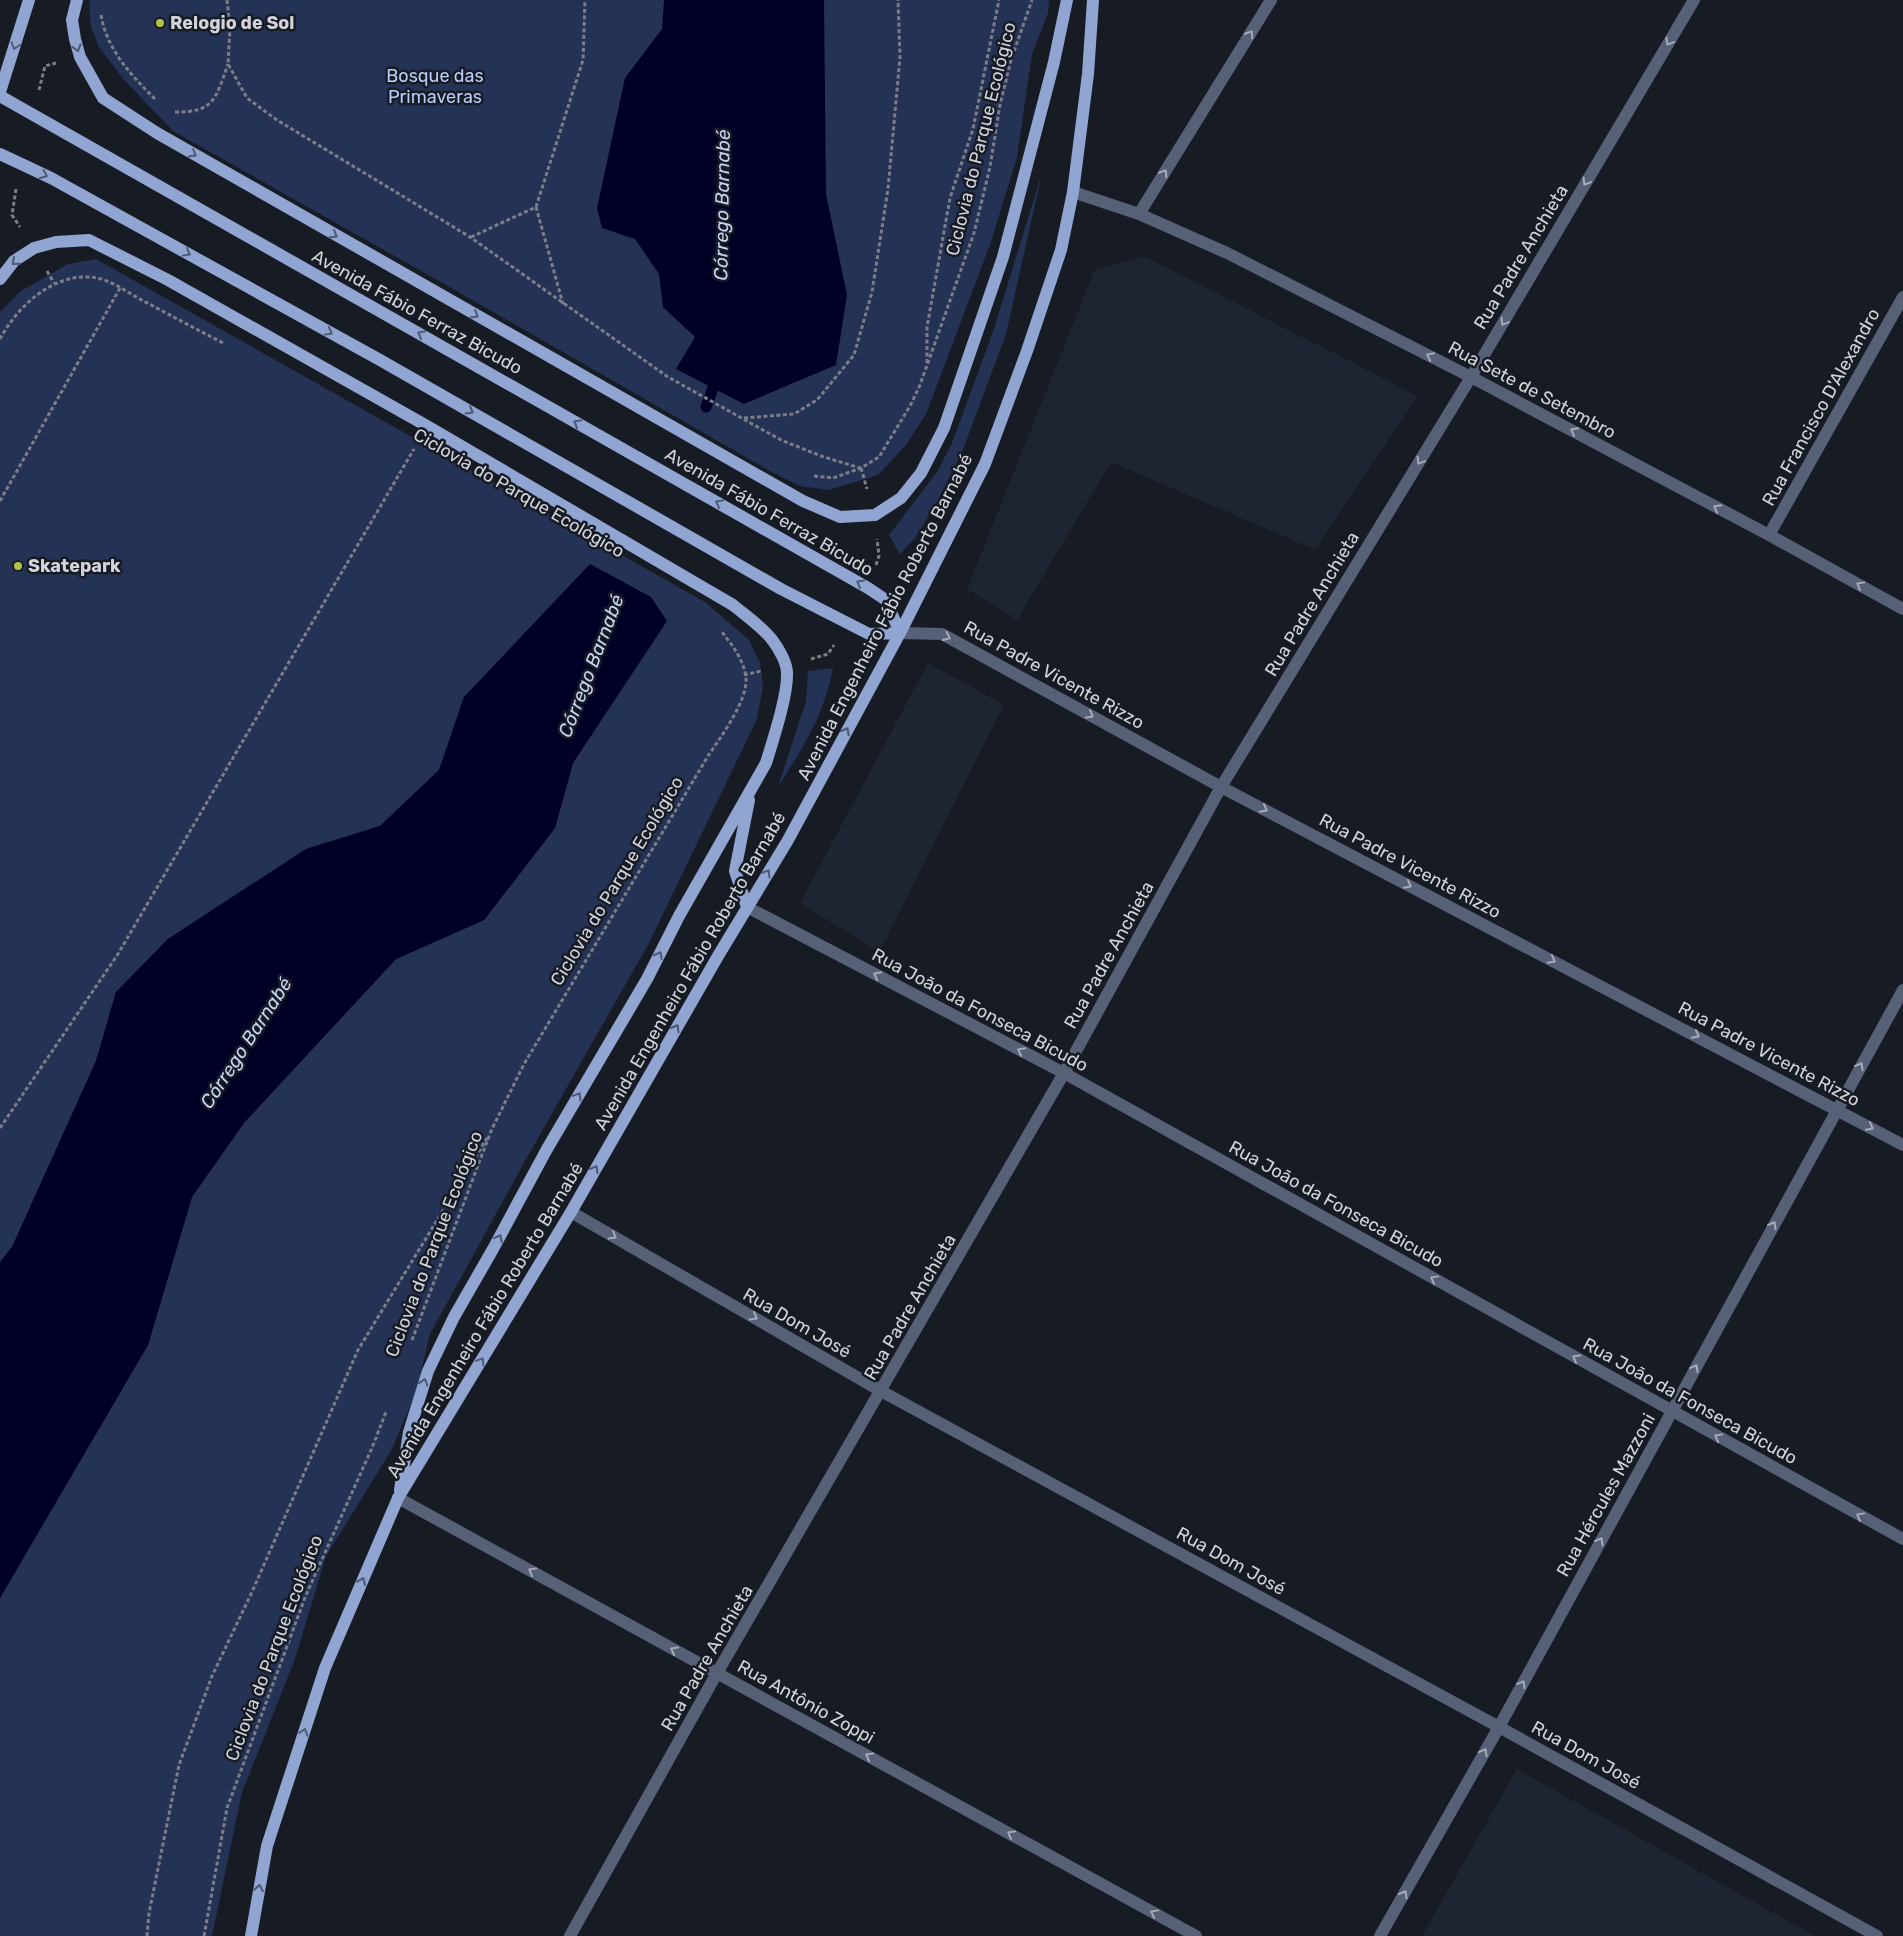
<svg xmlns="http://www.w3.org/2000/svg" width="1903" height="1936" font-family="Rubik,sans-serif">
	<style>
		.built { fill: #1d2432 }
		.green { fill: #243355 }
		.water { fill: #000026 }
		.lines { fill: none; stroke-linecap: round; stroke-linejoin: round }
		.stream { stroke: #000026; stroke-width: 11 }
		.path { stroke: #7b7e86; stroke-width: 3; stroke-dasharray: 4 2.5; stroke-linecap: butt }
		.minor { stroke: #566076; stroke-width: 12 }
		.major { stroke: #90a5d2; stroke-width: 12 }
		.oneway { stroke: #a6abb7 }
		.oneway2 { stroke: #4d5972 }
		.poi-dot { fill: #b5c249; stroke: #171b24; stroke-width: 2 }
		.labels { text-anchor: middle; dominant-baseline: central; stroke-width: 5; stroke-linejoin: round; paint-order: stroke }
		.poi-label { font-size: 18px; font-weight: bold; fill: #d1d4da; stroke: #171b24; text-anchor: start }
		.park-label { font-size: 18px; fill: #b9cefc; stroke: #171b24 }
		.street-label { font-size: 18px; fill: #d1d4da; stroke: #171b24 }
		.water-label { font-size: 19px; font-style: italic; fill: #c6d5f3; stroke: #171b24 }
	</style>
	<rect width="100%" height="100%" fill="#171b24"/>
	<path class="built" d="M1144,256L1418,396L1315,550L1111,462L1017,620L967,589L1095,270Z
		M928,663L1004,705L879,952L800,903Z
		M1517,1769L1815,1936H1422Z"/>
	<path class="green" d="M90,0H1049L1048,13L1032,54L1017,157L991,242L926,414L906,445L878,475L828,490L800,486L772,472L446,285L173,131L124,80L99,47L91,27L89,6Z
		M1042,173L1006,334L962,452L935,506L915,538L900,554L889,535L937,472L952,443L993,332Z
		M96,259L705,602L749,640L760,663L763,686L757,719L649,943L525,1161L430,1334L416,1393L391,1451L326,1556L295,1659L242,1792L212,1936H0V1598L148,1345L192,1197L243,1123L396,959L484,920L555,828L573,763L666,621L464,697L439,770L380,826L306,849L168,939L116,992L96,1061L12,1247L0,1262V312L21,291L68,264Z
		M833,668C824,715 803,748 778,787L806,701L808,671Z"/>
	<path class="water" d="M664,0H824L826,194L847,295L836,365L744,404L676,369L695,337L663,307L659,274L635,239L602,228L597,208L625,78L662,29Z
		M590,564L651,597L667,621L573,763L555,828L484,920L396,959L244,1123L192,1197L148,1345L0,1598V1262L12,1247L96,1061L116,992L168,939L306,849L380,826L439,770L464,697Z"/>
	<g class="lines">
		<path class="stream" d="M706,407L718,374"/>
		<path class="path" d="M227,0L230,28L228,64L247,98L277,120L470,237L668,377L781,440L821,456L860,468
			M101,15C107,50 131,75 155,99
			M39,90L45,66L56,63
			M175,112C214,113 216,98 228,64
			M16,189L12,215L20,227
			M536,207L583,60L585,0
			M471,237L536,207L563,304
			M47,271L54,283
			M0,339C17,307 51,275 89,277C106,277 124,290 138,298C166,313 194,328 223,343
			M927,363V327L950,198L973,129L999,0
			M744,418L794,414L817,400L854,355L872,292L888,189L900,57L898,0
			M861,468L867,489
			M814,476L833,478L861,468L879,457L910,406L920,385L974,233L990,167L1000,105L1011,60L1032,0
			M0,501L120,288
			M876,565L879,556L877,539
			M811,659L828,654L834,645
			M744,675L761,671
			M0,1128L118,954L414,449
			M412,1340L491,1131L524,1064L708,756C720,738 747,702 746,679C745,662 732,644 721,631
			M147,1936L149,1913L179,1765L212,1676L252,1592L358,1350L487,1138
			M204,1936L227,1808L306,1595L372,1448L386,1412"/>
		<path class="minor" d="M1073,192L1139,214L1227,253L1471,377L1769,535L1903,609
			M1139,214L1271,0
			M1769,535L1903,297
			M900,633L942,634L1221,787L1903,1145
			M747,907L1064,1073L1903,1539
			M571,1212L881,1391L1499,1727L1877,1936
			M398,1498L1196,1936
			M570,1936L717,1673L1064,1073L1221,787L1471,377L1694,0
			M1380,1936L1499,1727L1903,990"/>
		<path class="major" d="M77,0L72,20L75,39L80,57L103,98L157,133L803,501L840,517L875,515L901,498L921,473L944,428L1003,257L1054,62L1067,0
			M0,92L29,0
			M0,96L868,588L886,600L900,633L869,634L781,589L380,360L51,178L0,154
			M0,279L14,261L34,248L56,242L89,240L168,280L427,426L733,605C745,615 764,628 773,641C779,649 787,663 787,673C788,695 773,740 766,763L679,916L647,979L547,1149L493,1249L454,1317L428,1371L409,1432L400,1490
			M747,907L735,871L749,800
			M251,1936L267,1846L325,1668L398,1498L571,1212L718,956L788,840L900,633L985,464L1027,351L1061,250L1073,192L1088,74L1093,0"/>
	</g>
	<defs><path id="oneway-chevron" d="M-2-3.5L2.5 0L-2 3.5" fill="none" stroke-width="1.6" stroke-linecap="round" stroke-linejoin="round" transform="scale(1.25)"/></defs>
	<g class="oneway">
		<use href="#oneway-chevron" transform="translate(1250 34) rotate(-58)"/>
		<use href="#oneway-chevron" transform="translate(1669 42) rotate(121)"/>
		<use href="#oneway-chevron" transform="translate(1164 173) rotate(-58)"/>
		<use href="#oneway-chevron" transform="translate(1586 182) rotate(121)"/>
		<use href="#oneway-chevron" transform="translate(1504 322) rotate(121)"/>
		<use href="#oneway-chevron" transform="translate(1430 356) rotate(-153)"/>
		<use href="#oneway-chevron" transform="translate(1574 431) rotate(-152)"/>
		<use href="#oneway-chevron" transform="translate(1420 461) rotate(121)"/>
		<use href="#oneway-chevron" transform="translate(1717 508) rotate(-152)"/>
		<use href="#oneway-chevron" transform="translate(1860 585) rotate(-151)"/>
		<use href="#oneway-chevron" transform="translate(947 637) rotate(25)"/>
		<use href="#oneway-chevron" transform="translate(1090 715) rotate(29)"/>
		<use href="#oneway-chevron" transform="translate(1264 809) rotate(28)"/>
		<use href="#oneway-chevron" transform="translate(1408 885) rotate(28)"/>
		<use href="#oneway-chevron" transform="translate(1552 960) rotate(28)"/>
		<use href="#oneway-chevron" transform="translate(877 975) rotate(-152)"/>
		<use href="#oneway-chevron" transform="translate(1696 1035) rotate(28)"/>
		<use href="#oneway-chevron" transform="translate(1021 1051) rotate(-152)"/>
		<use href="#oneway-chevron" transform="translate(1860 1066) rotate(-61)"/>
		<use href="#oneway-chevron" transform="translate(1870 1127) rotate(28)"/>
		<use href="#oneway-chevron" transform="translate(1773 1225) rotate(-61)"/>
		<use href="#oneway-chevron" transform="translate(613 1236) rotate(30)"/>
		<use href="#oneway-chevron" transform="translate(1434 1279) rotate(-151)"/>
		<use href="#oneway-chevron" transform="translate(754 1317) rotate(30)"/>
		<use href="#oneway-chevron" transform="translate(1576 1358) rotate(-151)"/>
		<use href="#oneway-chevron" transform="translate(1695 1368) rotate(-61)"/>
		<use href="#oneway-chevron" transform="translate(1718 1437) rotate(-151)"/>
		<use href="#oneway-chevron" transform="translate(1860 1516) rotate(-151)"/>
		<use href="#oneway-chevron" transform="translate(1600 1541) rotate(-61)"/>
		<use href="#oneway-chevron" transform="translate(532 1571) rotate(-151)"/>
		<use href="#oneway-chevron" transform="translate(674 1650) rotate(-151)"/>
		<use href="#oneway-chevron" transform="translate(1522 1684) rotate(-61)"/>
		<use href="#oneway-chevron" transform="translate(1484 1752) rotate(-61)"/>
		<use href="#oneway-chevron" transform="translate(869 1756) rotate(-151)"/>
		<use href="#oneway-chevron" transform="translate(1011 1834) rotate(-151)"/>
		<use href="#oneway-chevron" transform="translate(1404 1894) rotate(-61)"/>
		<use href="#oneway-chevron" transform="translate(1154 1913) rotate(-151)"/>
	</g>
	<g class="oneway2">
		<use href="#oneway-chevron" transform="translate(15 46) rotate(108)"/>
		<use href="#oneway-chevron" transform="translate(77 48) rotate(74)"/>
		<use href="#oneway-chevron" transform="translate(193 154) rotate(30)"/>
		<use href="#oneway-chevron" transform="translate(44 175) rotate(25)"/>
		<use href="#oneway-chevron" transform="translate(334 235) rotate(30)"/>
		<use href="#oneway-chevron" transform="translate(187 253) rotate(29)"/>
		<use href="#oneway-chevron" transform="translate(15 262) rotate(139)"/>
		<use href="#oneway-chevron" transform="translate(475 315) rotate(30)"/>
		<use href="#oneway-chevron" transform="translate(329 332) rotate(29)"/>
		<use href="#oneway-chevron" transform="translate(421 334) rotate(-151)"/>
		<use href="#oneway-chevron" transform="translate(470 411) rotate(30)"/>
		<use href="#oneway-chevron" transform="translate(577 423) rotate(-151)"/>
		<use href="#oneway-chevron" transform="translate(719 503) rotate(-151)"/>
		<use href="#oneway-chevron" transform="translate(860 583) rotate(-150)"/>
		<use href="#oneway-chevron" transform="translate(846 731) rotate(-62)"/>
		<use href="#oneway-chevron" transform="translate(767 873) rotate(-59)"/>
		<use href="#oneway-chevron" transform="translate(659 955) rotate(-63)"/>
		<use href="#oneway-chevron" transform="translate(676 1028) rotate(-60)"/>
		<use href="#oneway-chevron" transform="translate(578 1096) rotate(-59)"/>
		<use href="#oneway-chevron" transform="translate(595 1169) rotate(-60)"/>
		<use href="#oneway-chevron" transform="translate(499 1238) rotate(-62)"/>
		<use href="#oneway-chevron" transform="translate(481 1361) rotate(-59)"/>
		<use href="#oneway-chevron" transform="translate(424 1382) rotate(-73)"/>
		<use href="#oneway-chevron" transform="translate(362 1581) rotate(-67)"/>
		<use href="#oneway-chevron" transform="translate(304 1732) rotate(-72)"/>
		<use href="#oneway-chevron" transform="translate(259 1888) rotate(-80)"/>
	</g>
	<g class="poi-dot">
		<circle cx="160" cy="23" r="5"/>
		<circle cx="18" cy="566" r="5"/>
	</g>
	<g class="labels">
		<g class="poi-label">
			<text x="170" y="23">Relogio de Sol</text>
			<text x="28" y="566">Skatepark</text>
		</g>
		<g class="park-label">
			<text x="435" y="76">Bosque das<tspan x="435" dy="21">Primaveras</tspan></text>
		</g>
		<g class="street-label">
			<text transform="translate(981 139) rotate(-76)">Ciclovia do Parque Ecológico</text>
			<text transform="translate(1521 257) rotate(-59)">Rua Padre Anchieta</text>
			<text transform="translate(417 312) rotate(29)">Avenida Fábio Ferraz Bicudo</text>
			<text transform="translate(1532 390) rotate(28)">Rua Sete de Setembro</text>
			<text transform="translate(1821 407) rotate(-61)">Rua Francisco D'Alexandro</text>
			<text transform="translate(519 493) rotate(30)">Ciclovia do Parque Ecológico</text>
			<text transform="translate(769 512) rotate(30)">Avenida Fábio Ferraz Bicudo</text>
			<text transform="translate(1312 604) rotate(-59)">Rua Padre Anchieta</text>
			<text transform="translate(885 617) rotate(-63)">Avenida Engenheiro Fábio Roberto Barnabé</text>
			<text transform="translate(1054 675) rotate(29)">Rua Padre Vicente Rizzo</text>
			<text transform="translate(1410 866) rotate(28)">Rua Padre Vicente Rizzo</text>
			<text transform="translate(617 881) rotate(-59)">Ciclovia do Parque Ecológico</text>
			<text transform="translate(1109 955) rotate(-61)">Rua Padre Anchieta</text>
			<text transform="translate(690 971) rotate(-60)">Avenida Engenheiro Fábio Roberto Barnabé</text>
			<text transform="translate(980 1010) rotate(28)">Rua João da Fonseca Bicudo</text>
			<text transform="translate(1769 1054) rotate(28)">Rua Padre Vicente Rizzo</text>
			<text transform="translate(1336 1204) rotate(29)">Rua João da Fonseca Bicudo</text>
			<text transform="translate(434 1244) rotate(-69)">Ciclovia do Parque Ecológico</text>
			<text transform="translate(910 1307) rotate(-60)">Rua Padre Anchieta</text>
			<text transform="translate(485 1320) rotate(-59)">Avenida Engenheiro Fábio Roberto Barnabé</text>
			<text transform="translate(797 1323) rotate(30)">Rua Dom José</text>
			<text transform="translate(1690 1401) rotate(29)">Rua João da Fonseca Bicudo</text>
			<text transform="translate(1606 1495) rotate(-61)">Rua Hércules Mazzoni</text>
			<text transform="translate(1231 1561) rotate(29)">Rua Dom José</text>
			<text transform="translate(274 1648) rotate(-69)">Ciclovia do Parque Ecológico</text>
			<text transform="translate(707 1658) rotate(-60)">Rua Padre Anchieta</text>
			<text transform="translate(806 1702) rotate(29)">Rua Antônio Zoppi</text>
			<text transform="translate(1586 1755) rotate(29)">Rua Dom José</text>
		</g>
		<g class="water-label">
			<text transform="translate(722 205) rotate(-89)">Córrego Barnabé</text>
			<text transform="translate(591 666) rotate(-69)">Córrego Barnabé</text>
			<text transform="translate(246 1043) rotate(-57)">Córrego Barnabé</text>
		</g>
	</g>
</svg>
